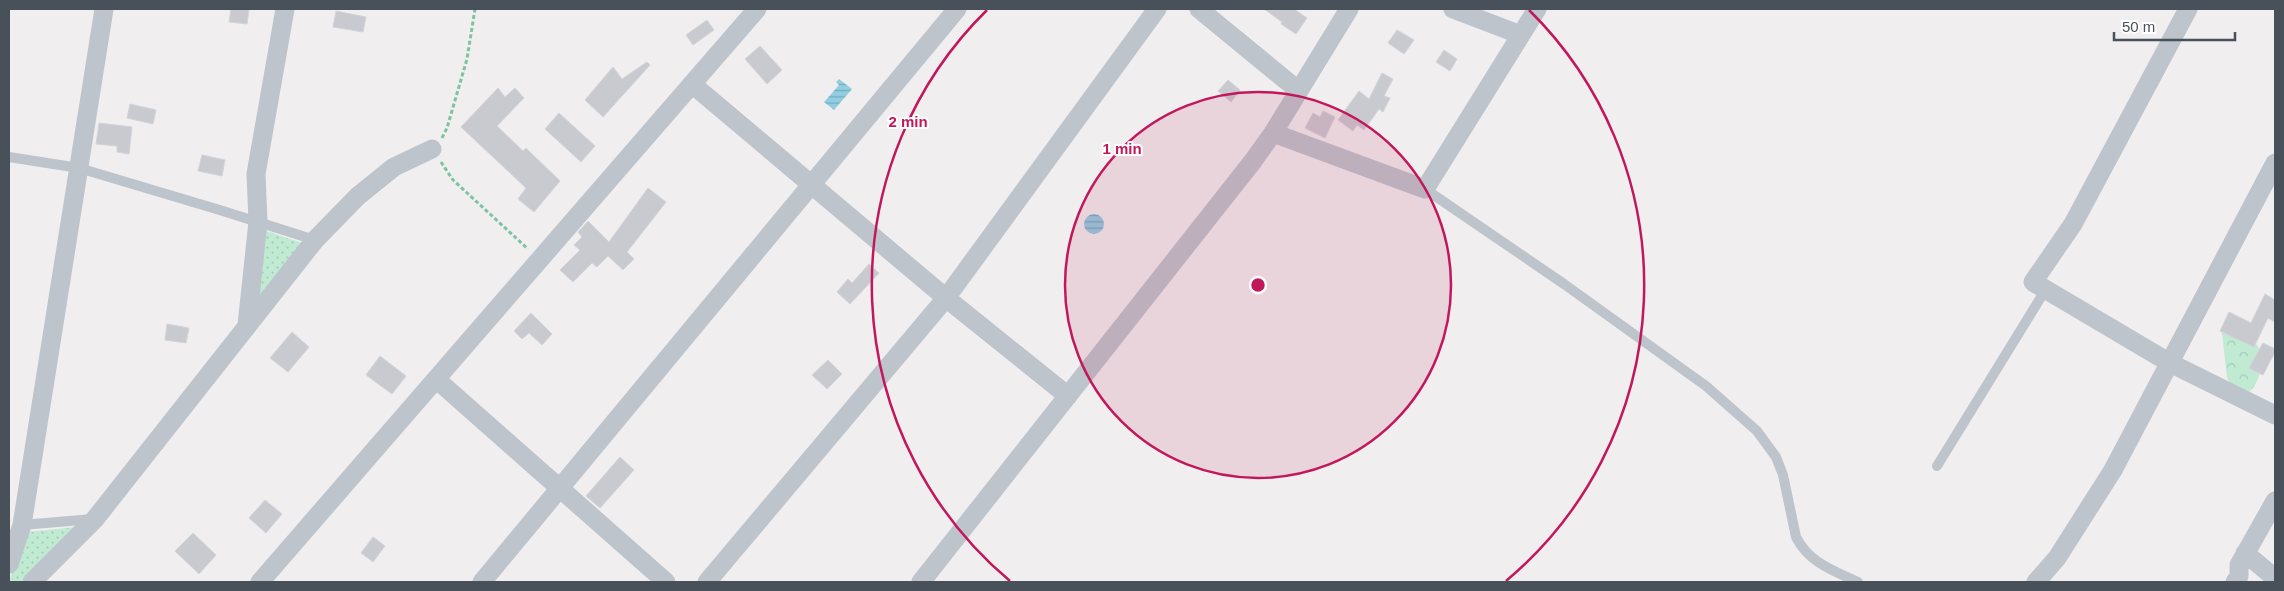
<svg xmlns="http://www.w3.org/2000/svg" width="2284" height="591" font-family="Arial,sans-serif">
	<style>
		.grass { fill: url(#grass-dots) }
		.forest { fill: url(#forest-crowns) }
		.water { fill: url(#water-rules) }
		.building { fill: #c9cad0; stroke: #d2d4d9 }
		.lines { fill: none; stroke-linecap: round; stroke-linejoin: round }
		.path { stroke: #7cc4a3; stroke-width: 3; stroke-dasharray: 4 2.5; stroke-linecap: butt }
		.service { stroke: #bdc4cb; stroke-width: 10 }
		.minor { stroke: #bdc4cb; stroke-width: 19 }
		.ring { fill: none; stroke: #c2185b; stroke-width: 2.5 }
		.centre { fill: #c2185b; stroke: #fff; stroke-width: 2.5 }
		.ring-label { font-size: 15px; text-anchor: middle; font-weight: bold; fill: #c2185b; stroke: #fff; stroke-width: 4; stroke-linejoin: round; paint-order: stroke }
	</style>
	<defs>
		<pattern id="grass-dots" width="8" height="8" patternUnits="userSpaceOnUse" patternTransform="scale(1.25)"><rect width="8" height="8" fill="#c0ead2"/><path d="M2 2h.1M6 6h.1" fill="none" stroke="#a6cab7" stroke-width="1.8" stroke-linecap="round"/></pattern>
		<pattern id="forest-crowns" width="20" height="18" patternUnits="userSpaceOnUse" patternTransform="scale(1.25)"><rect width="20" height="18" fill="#c0ead2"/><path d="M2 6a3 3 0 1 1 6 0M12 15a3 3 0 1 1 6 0" fill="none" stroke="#a6cab7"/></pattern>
		<pattern id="water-rules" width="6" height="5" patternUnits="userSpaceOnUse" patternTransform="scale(1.25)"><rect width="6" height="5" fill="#91cee2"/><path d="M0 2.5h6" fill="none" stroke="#78aaba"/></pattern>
	</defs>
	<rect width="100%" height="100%" fill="#f0eeee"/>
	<path class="grass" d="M266,231L302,243L258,302Z
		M76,527L25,582H9L24,536L28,532Z"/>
	<path class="forest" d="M2222,333C2233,334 2249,336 2256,344C2267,356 2260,384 2249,392L2232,389L2227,377Z"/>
	<path class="water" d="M839,79L852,89L834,110L824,102L839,85L836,82Z
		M1084 224a10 10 0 1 1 20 0a10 10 0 1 1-20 0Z"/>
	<path class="building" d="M231,9H249L247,24L229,22Z
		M1264,9H1294L1307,18L1296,34L1281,24L1282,22Z
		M336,11L366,17L363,32L333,27Z
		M707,20L714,30L693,45L686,35Z
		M1397,30L1414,40L1404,54L1388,43Z
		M760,46L782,70L767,84L745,59Z
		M1444,50L1457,59L1450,71L1436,62Z
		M647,62L650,65L603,117L585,100L613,67L622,79Z
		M1382,73L1393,79L1384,96L1390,98L1383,112L1379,109L1364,130L1357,125L1353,131L1338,120L1359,91L1369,99Z
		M1228,80L1240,90L1231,102L1218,91Z
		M498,88L505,97L515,88L524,98L497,126L523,151L526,148L560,181L534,212L518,199L526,188L461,127Z
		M130,104L156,110L153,124L127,118Z
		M1323,111L1335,117L1325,138L1305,128L1313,113L1320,117Z
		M559,113L595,146L581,162L545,129Z
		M99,123L132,127L129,154L117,152V146L96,144Z
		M202,155L225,160L222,176L198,171Z
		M648,188L666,202L627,252L634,259L623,270L608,256L597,267L592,263L573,282L560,270L580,250L574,245L582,237L578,232L588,221L609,242Z
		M869,264L879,273L850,304L837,292L848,279L852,283Z
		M2265,294L2275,300V322L2268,318L2254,347L2220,331L2229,312L2251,323Z
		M531,313L552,334L542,345L529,333L522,339L514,331Z
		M167,324L189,328L186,343L165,340Z
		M292,332L309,347L288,372L270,358Z
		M2263,343L2275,349V352L2263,375L2249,368Z
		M380,356L406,376L392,394L366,375Z
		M828,360L842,374L827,389L812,375Z
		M620,457L634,470L600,508L586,496Z
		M265,500L282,514L266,533L249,518Z
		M193,533L216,555L199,574L175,551Z
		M373,537L385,546L373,562L361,553Z"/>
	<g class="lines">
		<path class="path" d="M442,138L447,128L467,59L475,9
			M441,162L453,180L528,249"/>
		<path class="service" d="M9,157L79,168L223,211L315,240
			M1425,189L1564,284L1706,386L1757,431L1776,457L1783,475L1796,537C1809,563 1834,571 1858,582
			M1937,466L2046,289
			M22,525L93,519"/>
		<path class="minor" d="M1199,9L1299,91
			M1453,9L1521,35
			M2188,9L2073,224L2033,282L2170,363L2275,415
			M692,84L946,298L1068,396
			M1273,133L1425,189L1537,9
			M247,325L258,222L256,174L285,9
			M436,379L666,582
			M2245,553L2275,578
			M9,564L22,525L104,9
			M32,582L95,519L315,240L358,196L394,167L432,149
			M260,582L757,9
			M482,582L957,9
			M707,582L946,298L1157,9
			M921,582L1253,161L1273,133L1349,9
			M2036,582L2057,558L2113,470L2275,163
			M2235,582L2239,576V565L2275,501"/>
	</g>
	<circle cx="1258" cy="285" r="193" fill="#c2185b" fill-opacity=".12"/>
	<g class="ring">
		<circle cx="1258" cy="285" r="193"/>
		<path d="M1010 581A386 386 0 0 1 987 10M1529 10A386 386 0 0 1 1506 581"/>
	</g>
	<circle cx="1258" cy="285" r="8" class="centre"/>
	<g class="ring-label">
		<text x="908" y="127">2 min</text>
		<text x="1122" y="154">1 min</text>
	</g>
	<rect width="2284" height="591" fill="none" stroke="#485059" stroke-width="20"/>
	<path d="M2114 32v8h121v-8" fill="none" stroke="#485059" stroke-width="2.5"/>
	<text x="2122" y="32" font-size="15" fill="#485059" stroke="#ffffff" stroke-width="4" paint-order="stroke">50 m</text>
</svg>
